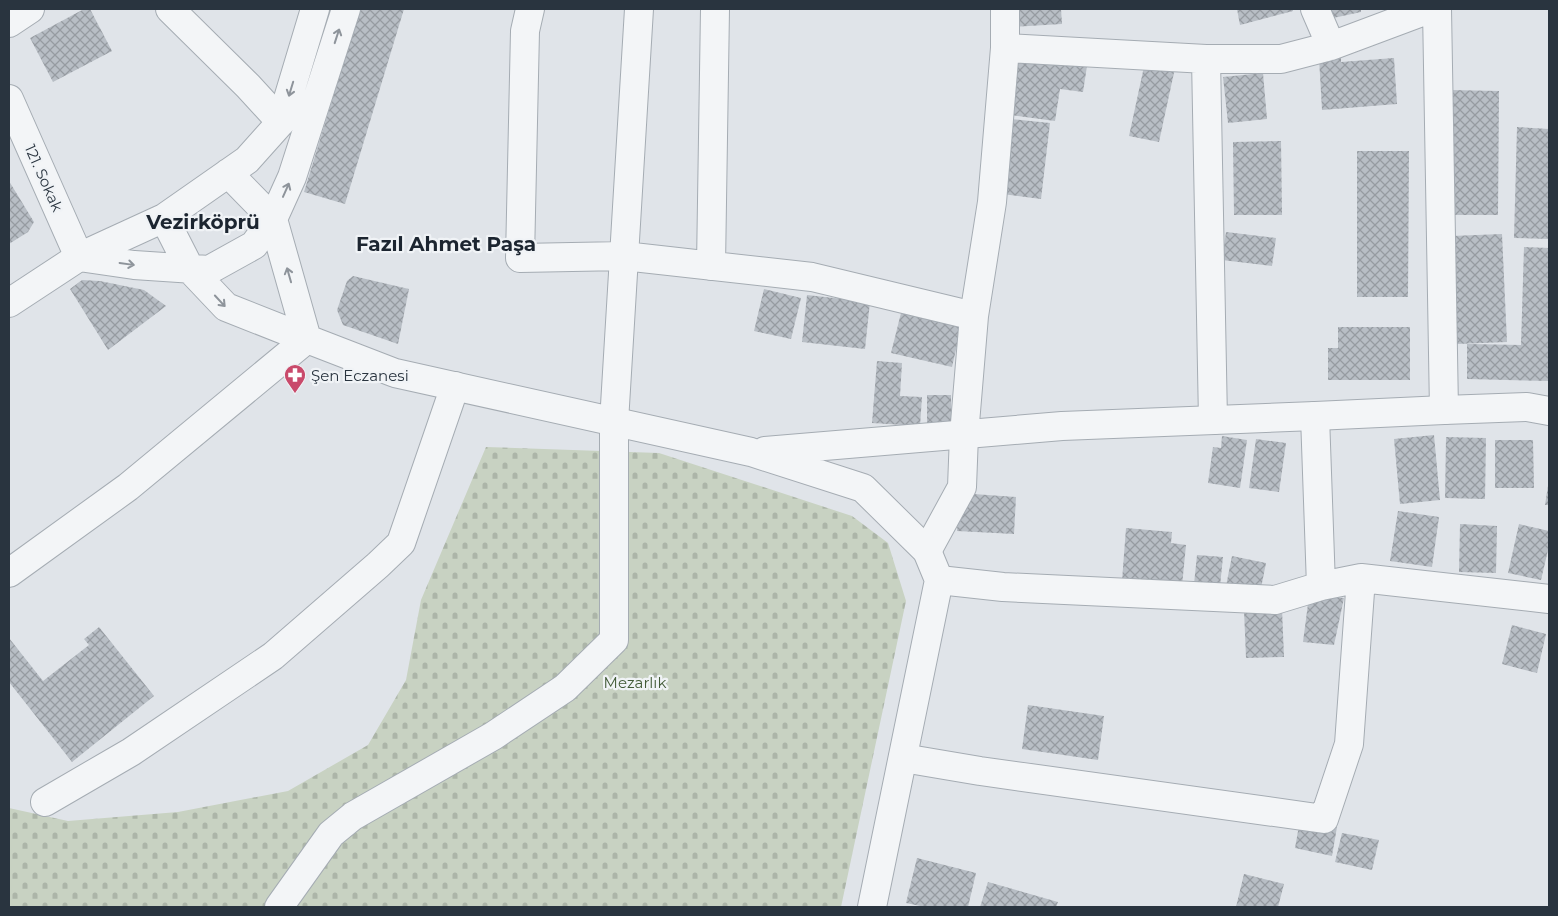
<svg xmlns="http://www.w3.org/2000/svg" width="1558" height="916" font-family="Montserrat,sans-serif">
	<style>
		.cemetery { fill: url(#cemetery-stones) }
		.building { fill: url(#building-cross-hatch) }
		.lines { fill: none; stroke-linecap: round; stroke-linejoin: round }
		.minor-casing { stroke: #a5acb3; stroke-width: 30 }
		.tertiary-casing { stroke: #a5acb3; stroke-width: 30 }
		.minor { stroke: #f3f5f7; stroke-width: 28 }
		.tertiary { stroke: #f3f5f7; stroke-width: 28 }
		.oneway { stroke: #8e949b }
		.labels { text-anchor: middle; dominant-baseline: central; stroke-width: 4.5; stroke-linejoin: round; paint-order: stroke }
		.street-label { font-size: 15px; fill: #29343f; stroke: #f0f3f6 }
		.poi-label { font-size: 15px; fill: #29343f; stroke: #f0f3f6; text-anchor: start }
		.park-label { font-size: 15px; fill: #425b37; stroke: #f0f3f6 }
		.district-label { font-size: 20px; font-weight: bold; fill: #1c2530; stroke: #f0f3f6 }
	</style>
	<defs>
		<pattern id="cemetery-stones" width="16" height="16" patternUnits="userSpaceOnUse" patternTransform="scale(1.25)"><rect width="16" height="16" fill="#c8d2c2"/><path d="M2 7V4a2 2 0 0 1 4 0v3zM10 15v-3a2 2 0 0 1 4 0v3z" fill="#acb5a8"/></pattern>
		<pattern id="building-cross-hatch" width="8" height="8" patternUnits="userSpaceOnUse" patternTransform="scale(1.25)"><rect width="8" height="8" fill="#b8bec5"/><path d="M0 0l8 8M0 8l8-8" fill="none" stroke="#969ba1"/></pattern>
	</defs>
	<rect width="100%" height="100%" fill="#e0e4e9"/>
	<path class="cemetery" d="M486,447L659,453L852,516L888,543L906,601L841,907H9V808L68,821L178,812L288,791L368,745L406,680L421,600Z"/>
	<path class="building" d="M84,9H90L112,51L53,82L30,38Z
		M360,9H404L345,204L304,192Z
		M1012,9H1061L1062,24L1013,27Z
		M1237,9H1293V11L1240,25Z
		M1321,9H1361V12L1324,20Z
		M1010,56L1087,66L1083,92L1060,89L1055,121L1003,114Z
		M1341,56V62L1394,58L1397,104L1322,110L1319,58Z
		M1145,62L1175,68L1159,142L1129,136Z
		M1263,73L1267,119L1228,123L1223,77Z
		M1451,90L1499,91L1498,215H1449Z
		M1011,119L1050,123L1041,199L1002,194Z
		M1517,127L1549,129V239L1514,238Z
		M1281,141L1282,215H1234L1233,142Z
		M1357,151H1409L1408,297H1357Z
		M9,181L34,222L28,232L9,244Z
		M1226,232L1276,238L1272,266L1222,260Z
		M1502,234L1507,342L1457,344L1451,236Z
		M1524,247L1549,248V381L1467,379V344L1521,345Z
		M353,276L409,289L398,344L343,325L337,310L347,281Z
		M82,280L100,281L144,290L166,306L108,350L70,289Z
		M764,289L801,298L791,339L754,331Z
		M807,295L870,302L865,349L802,342Z
		M903,305L963,319L952,367L891,353Z
		M1338,327H1410V380H1328V348H1338Z
		M877,361L902,363L900,396L922,397L920,426L872,423Z
		M927,395H951V428L927,427Z
		M1434,435L1440,500L1400,504L1394,439Z
		M1222,436L1247,440L1240,488L1208,483L1213,447L1221,448Z
		M1446,437L1486,438L1485,499L1445,498Z
		M1256,439L1286,443L1279,492L1249,488Z
		M1495,440H1533L1534,488H1495Z
		M1548,486H1549V505H1545Z
		M959,493L1016,497L1014,534L957,531Z
		M1398,511L1439,517L1432,567L1390,561Z
		M1460,524L1497,526L1496,573L1459,572Z
		M1519,524L1549,531V546L1541,580L1508,573Z
		M1126,528L1172,532L1171,543L1186,545L1182,586L1122,581Z
		M1197,555L1223,557L1220,586L1194,584Z
		M1232,556L1266,563L1260,593L1226,586Z
		M1309,596L1344,598L1334,645L1303,642Z
		M1282,609L1284,657L1246,658L1244,610Z
		M1512,625L1546,634L1537,673L1502,664Z
		M99,627L154,696L72,762L9,682V638L43,681L89,645L84,639Z
		M1028,705L1104,716L1098,760L1022,749Z
		M1300,820L1337,827L1332,856L1295,848Z
		M1342,833L1379,840L1372,870L1335,862Z
		M917,858L976,873L968,907H925L906,903Z
		M1244,874L1284,884L1278,907H1236Z
		M988,882L1058,902L1056,907H980Z"/>
	<g class="lines">
		<g class="minor-casing">
			<path id="minor" d="M170,9L248,86L281,122
				M530,9L525,31L520,258L624,256L812,277L974,316
				M1315,9L1331,46
				M1437,9L1444,410
				M9,23L30,9
				M1005,48L1206,59H1281L1331,46L1430,9
				M1206,59L1213,420
				M9,99L79,257
				M711,266L715,9
				M1315,416L1321,586
				M927,551L962,487L964,435L974,316L992,202L1005,48V9
				M9,573L128,487L307,339
				M939,580L1003,587L1275,600L1321,586L1361,578L1549,599
				M903,758L980,771L1324,819L1349,744L1361,578
				M45,802L131,752L273,656L378,565L401,543L455,386
				M279,907L331,834L353,816L493,736L565,688L614,640V422L639,9"/>
		</g>
		<g class="tertiary-casing">
			<path id="tertiary" d="M164,218L190,269L226,307L307,339L273,219L228,173
				M79,257L134,265L209,270L254,245L273,219L292,177L346,9
				M9,303L79,257L164,218L247,160L281,122L315,9
				M307,339L395,373L751,452L863,488L927,551L939,580L872,907
				M765,451L1062,426L1315,416L1444,410L1527,407L1549,411"/>
		</g>
		<use href="#minor" class="minor"/>
		<use href="#tertiary" class="tertiary"/>
	</g>
	<defs><path id="oneway-shaft" d="M-6 0H5M1.5-3L5.5 0L1.5 3" fill="none" stroke-width="1.6" stroke-linecap="round" stroke-linejoin="round" transform="scale(1.25)"/></defs>
	<g class="oneway">
		<use href="#oneway-shaft" transform="translate(337 36) rotate(-72)"/>
		<use href="#oneway-shaft" transform="translate(291 89) rotate(107)"/>
		<use href="#oneway-shaft" transform="translate(286 190) rotate(-66)"/>
		<use href="#oneway-shaft" transform="translate(127 264) rotate(8)"/>
		<use href="#oneway-shaft" transform="translate(289 275) rotate(-106)"/>
		<use href="#oneway-shaft" transform="translate(220 301) rotate(47)"/>
	</g>
	<defs>
		<g id="pharmacy-pin" transform="scale(1.125)"><path d="M0 17L-7.5 6A9.5 9.5 0 1 1 7.5 6Z" fill="#c94a6b" stroke="#f0f3f6"/><path d="M-2-6h4v4h4v4h-4v4h-4v-4h-4v-4h4Z" fill="#fff"/></g>
	</defs>
	<g fill-rule="evenodd">
		<use href="#pharmacy-pin" x="295" y="375"/>
	</g>
	<g class="labels">
		<g class="street-label">
			<text transform="translate(44 178) rotate(66)">121. Sokak</text>
		</g>
		<g class="poi-label">
			<text x="311" y="375">Şen Eczanesi</text>
		</g>
		<g class="park-label">
			<text x="635" y="682">Mezarlık</text>
		</g>
		<g class="district-label">
			<text x="203" y="222">Vezirköprü</text>
			<text x="446" y="244">Fazıl Ahmet Paşa</text>
		</g>
	</g>
	<rect width="1558" height="916" fill="none" stroke="#29343f" stroke-width="20"/>
</svg>
